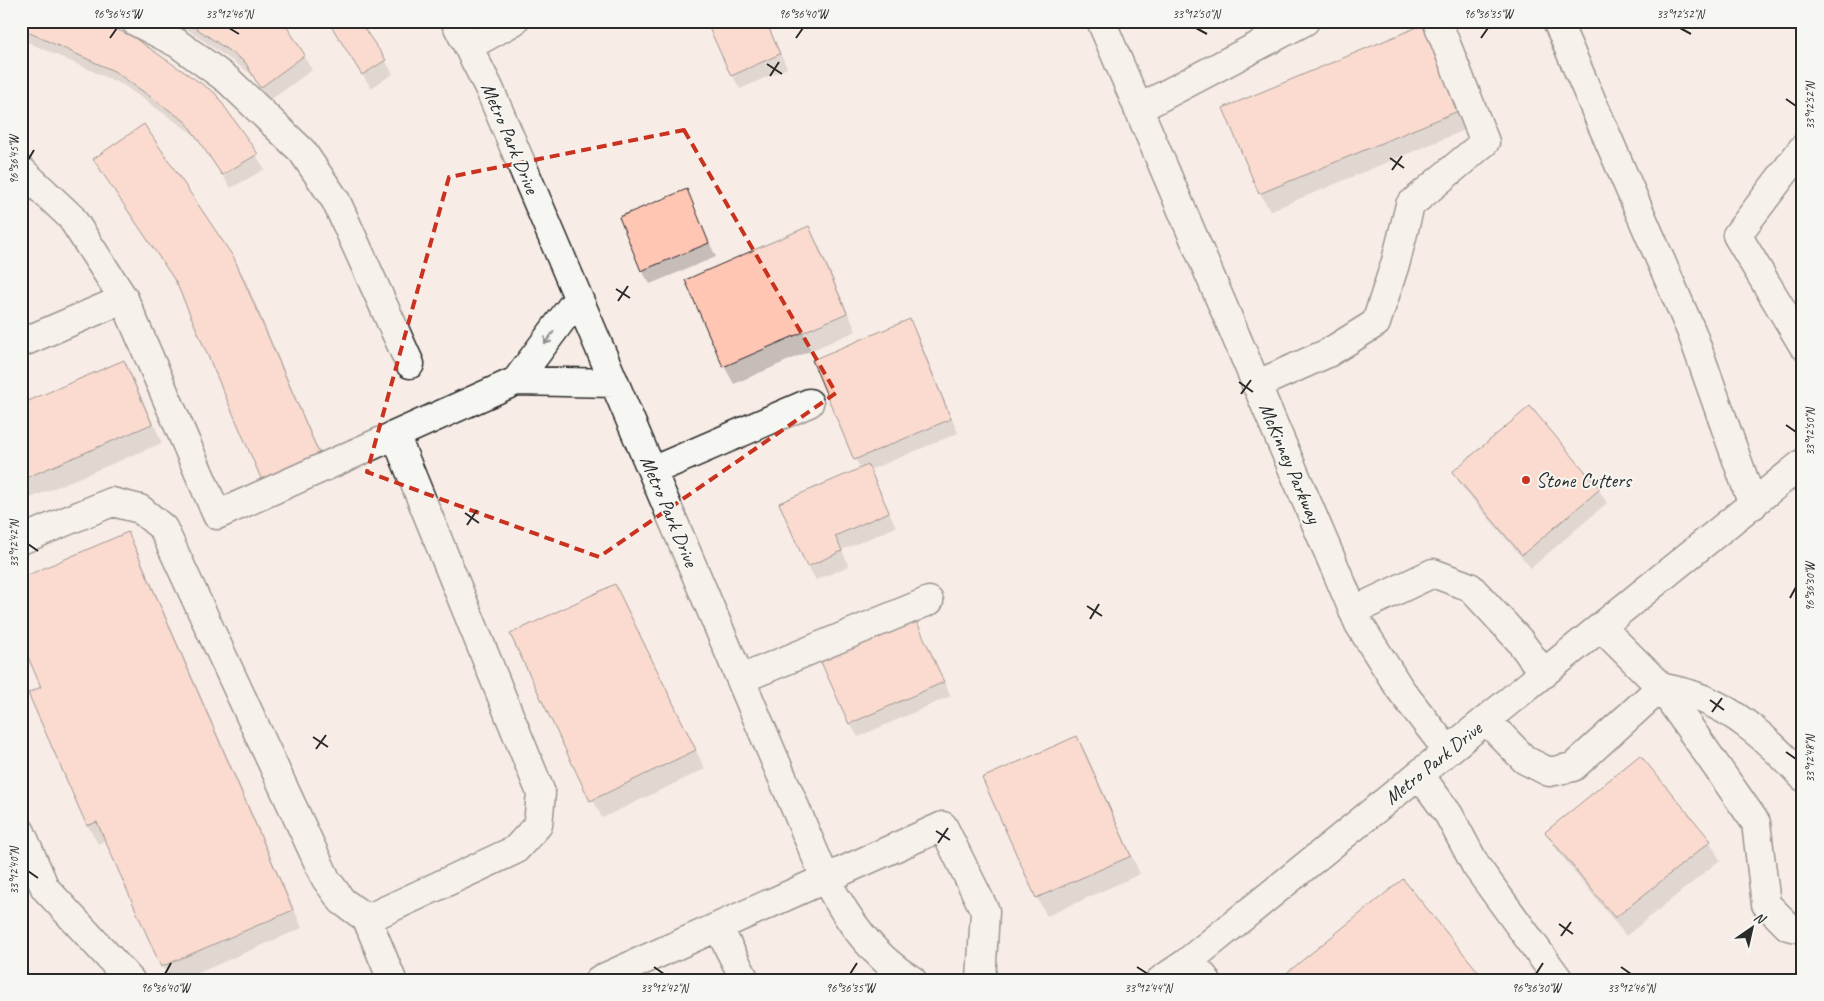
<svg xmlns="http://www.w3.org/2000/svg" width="1824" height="1001" font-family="Caveat,sans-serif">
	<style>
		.shadow { fill: #0003 }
		.building { fill: #ffc6b4; stroke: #2b2b2b }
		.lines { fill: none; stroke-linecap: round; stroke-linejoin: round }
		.minor-casing { stroke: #2b2b2b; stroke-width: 31 }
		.minor { stroke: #f6f6f2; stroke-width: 28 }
		.oneway { stroke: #90908e }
		.marked { fill: none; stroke: #c8321e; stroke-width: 4; stroke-dasharray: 10 6; stroke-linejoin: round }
		.ticks { fill: none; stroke: #2b2b2b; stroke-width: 2 }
		.poi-dot { fill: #c8321e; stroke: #f6f6f2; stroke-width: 2 }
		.labels { text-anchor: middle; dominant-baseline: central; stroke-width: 4; stroke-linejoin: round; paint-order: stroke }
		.street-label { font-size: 20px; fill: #2b2b2b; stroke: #f6f6f2 }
		.poi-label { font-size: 20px; fill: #2b2b2b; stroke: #f6f6f2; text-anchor: start }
		.neatline { fill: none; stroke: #2b2b2b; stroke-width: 2 }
		.ticks-label { font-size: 12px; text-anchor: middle; fill: #2b2b2b }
	</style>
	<rect width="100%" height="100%" fill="#f8ece6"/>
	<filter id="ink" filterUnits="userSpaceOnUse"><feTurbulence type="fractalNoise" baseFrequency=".02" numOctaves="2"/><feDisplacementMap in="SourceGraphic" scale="10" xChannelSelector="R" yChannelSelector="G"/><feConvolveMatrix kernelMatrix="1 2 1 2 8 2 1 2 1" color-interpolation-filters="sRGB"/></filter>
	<g filter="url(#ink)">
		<path class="shadow" d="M21,21L215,94L265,169L231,188L196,136L123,85L21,39Z
			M175,21H279L284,25L312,70L269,101L254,76Z
			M329,21L385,60L393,74L371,88Z
			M766,21L787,68L740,89L732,75Z
			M1427,25L1472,127L1270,211L1260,193Z
			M95,159L233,258L244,277L330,477L180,289Z
			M686,191L716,257L650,284L642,271Z
			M809,228L819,246L856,331L734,384L724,366Z
			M909,321L917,334L958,433L870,470L896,527L842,550L849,566L816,580L808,566L861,469L855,459Z
			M124,362L134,380L162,443L21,502V406Z
			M1530,408L1599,490L1607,503L1531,568L1461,486L1454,472Z
			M128,534L138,552L302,928L182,980H170L162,966L106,840L98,844L88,826L30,693L43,688Z
			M615,586L705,769L602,818L511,635Z
			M915,622L951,696L858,737L850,723Z
			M1077,737L1087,755L1140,874L1047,916L1037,898L984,779Z
			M1547,833L1710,842L1720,860L1626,936L1557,850Z"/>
		<path class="building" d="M21,21H99L133,37L215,93L258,154L222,175L186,122L114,71L21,29Z
			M186,21H281L285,24L305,55L260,88L245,62Z
			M328,21H359L386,60L362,75Z
			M706,21H766L780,54L731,76Z
			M1427,23L1463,109L1259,194L1223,108Z
			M144,124L234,258L321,458L263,483L176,282L93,159Z
			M687,189L709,243L641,271L619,217Z
			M809,226L847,313L723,367L685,280Z
			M910,319L951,419L854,460L812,360Z
			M124,360L152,424L21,480V404Z
			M1530,406L1600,489L1522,555L1452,472Z
			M868,465L889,512L835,536L842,551L807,567L779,503Z
			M128,532L293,910L161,967L97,822L87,826L28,693L41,687L21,641V578Z
			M615,584L696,750L590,801L510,634Z
			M916,620L944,682L849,724L821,662Z
			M1077,736L1131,856L1036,898L982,778Z
			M1640,755L1711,841L1615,918L1545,832Z
			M1403,879L1485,980H1278Z"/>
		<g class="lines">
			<g class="minor-casing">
				<path id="minor" d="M135,21L177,43L228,80L302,151L336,201L410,364
					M455,21L489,88L826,880C848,920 872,956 912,980
					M1101,21L1359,624L1400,689L1448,751
					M1557,21L1692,333L1753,505
					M469,46L514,21
					M1138,109L1305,21
					M1803,148L1737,235L1803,345
					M21,170L71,217L124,299L217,515L516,381L615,383
					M21,343L124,299
					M516,381L578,298
					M1256,385L1328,353L1376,323L1396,261L1410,205L1485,142L1437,21
					M652,471L809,403
					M21,540L112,502L140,509L163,528L326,879L342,901L367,919L515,850L538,825L541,793L396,437
					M1353,611L1433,573L1470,587L1519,640L1544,674
					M1601,627L1661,687L1756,823L1766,904L1788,926L1803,929
					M741,679L929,601
					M1661,687C1672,690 1684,692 1695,696C1737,710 1773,745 1803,777
					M1486,720L1525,760L1549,772L1573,767L1661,687
					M1419,774L1449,815L1476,866L1559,980
					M21,832L45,888L130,980
					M367,919L392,980
					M718,927L745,980
					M1190,960L1206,980
					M599,980L943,826L985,911L981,980
					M1161,980L1186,963L1803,463"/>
			</g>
			<use href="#minor" class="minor"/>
		</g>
		<defs><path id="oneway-shaft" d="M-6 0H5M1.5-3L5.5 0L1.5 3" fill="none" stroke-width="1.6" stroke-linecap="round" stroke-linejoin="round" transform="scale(1.25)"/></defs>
		<use class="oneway" href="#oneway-shaft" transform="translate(549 338) rotate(126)"/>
	</g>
	<path d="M0 0H1824V1001H0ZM684,130L836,393L599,557L367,472L449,177Z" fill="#f8ece6" fill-opacity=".55" fill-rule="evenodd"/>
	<path class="marked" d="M684,130L836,393L599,557L367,472L449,177Z"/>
	<path class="ticks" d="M229,28L239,34M1196,28L1207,34M1680,28L1691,34M110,38L117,28M796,38L803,28M1481,38L1488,28M767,64L782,74M770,76L779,62M1786,99L1796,106M1390,158L1404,168M28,160L34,150M1392,170L1402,156M616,289L630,298M618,301L628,286M1239,382L1253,392M1241,394L1251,380M1786,425L1796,432M465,513L479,523M467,525L477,510M28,544L38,551M1790,598L1796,587M1087,606L1102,616M1090,619L1099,604M1710,700L1724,710M1712,712L1722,698M313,737L328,747M316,749L326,735M1786,752L1796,759M936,831L950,840M938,843L948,828M28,871L38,878M1559,924L1573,934M1561,936L1571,922M654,967L664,974M1137,967L1148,974M1621,967L1631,974M165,974L171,963M850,974L857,963M1536,974L1543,963"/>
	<circle class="poi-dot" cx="1526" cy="480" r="5"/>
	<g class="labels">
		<g class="street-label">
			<text transform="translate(510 138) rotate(67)">Metro Park Drive</text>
			<text transform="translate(1290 463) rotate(67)">McKinney Parkway</text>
			<text transform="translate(669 511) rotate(67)">Metro Park Drive</text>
			<text transform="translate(1433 763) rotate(-39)">Metro Park Drive</text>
		</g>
		<g class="poi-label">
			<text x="1536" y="480">Stone Cutters</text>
		</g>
	</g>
	<rect width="1824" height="1001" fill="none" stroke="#f6f6f2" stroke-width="55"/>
	<g transform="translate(1752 928) rotate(34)" stroke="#f6f6f2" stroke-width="4" paint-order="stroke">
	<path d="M0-4L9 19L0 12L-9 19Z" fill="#2b2b2b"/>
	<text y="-8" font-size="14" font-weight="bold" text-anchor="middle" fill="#2b2b2b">N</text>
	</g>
	<rect x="28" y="28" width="1768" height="946" class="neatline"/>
	<g class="ticks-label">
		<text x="117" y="18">96°36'45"W</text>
		<text x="229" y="18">33°12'46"N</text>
		<text x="803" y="18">96°36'40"W</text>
		<text x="1196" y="18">33°12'50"N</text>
		<text x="1488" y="18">96°36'35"W</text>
		<text x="1680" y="18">33°12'52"N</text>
		<text transform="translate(1810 106) rotate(-90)" y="4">33°12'52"N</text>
		<text transform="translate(14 160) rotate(-90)" y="4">96°36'45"W</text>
		<text transform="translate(1810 432) rotate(-90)" y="4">33°12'50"N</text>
		<text transform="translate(14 544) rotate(-90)" y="4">33°12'42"N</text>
		<text transform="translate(1810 587) rotate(-90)" y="4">96°36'30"W</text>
		<text transform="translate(1810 759) rotate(-90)" y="4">33°12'48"N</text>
		<text transform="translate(14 871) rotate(-90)" y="4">33°12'40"N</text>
		<text x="165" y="992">96°36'40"W</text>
		<text x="664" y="992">33°12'42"N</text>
		<text x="850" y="992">96°36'35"W</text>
		<text x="1148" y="992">33°12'44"N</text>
		<text x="1536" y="992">96°36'30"W</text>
		<text x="1631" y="992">33°12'46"N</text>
	</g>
</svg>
